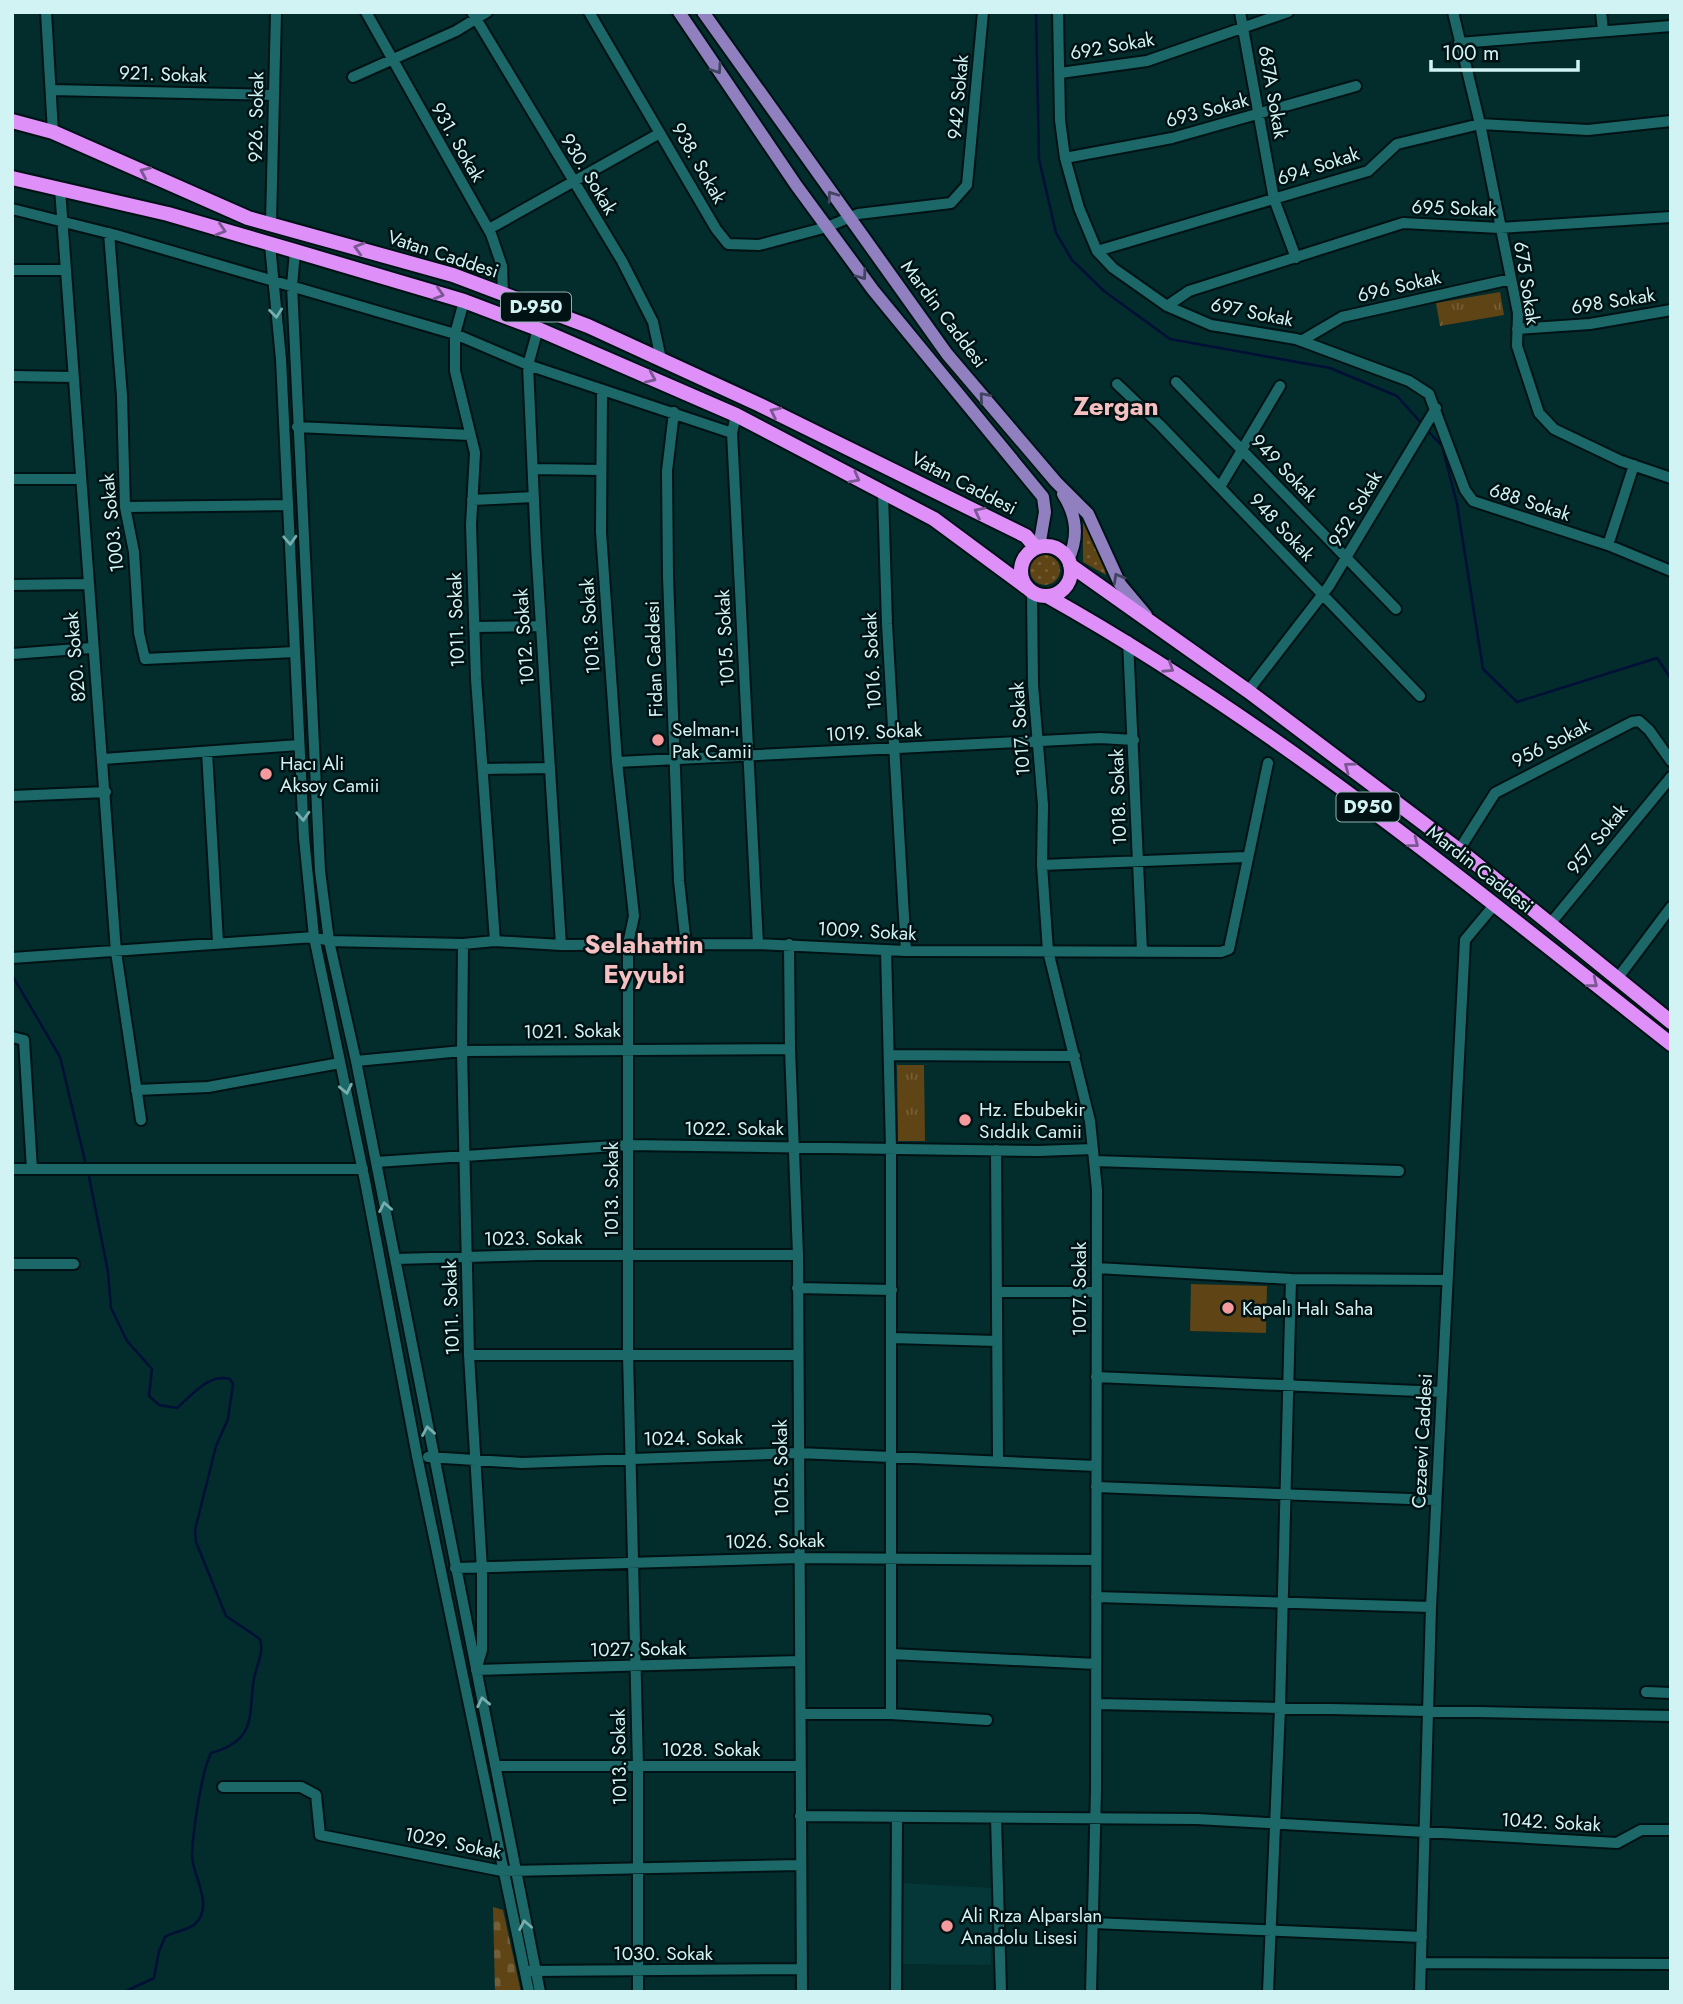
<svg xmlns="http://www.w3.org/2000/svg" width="1683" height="2004" font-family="Jost,sans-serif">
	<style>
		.built { fill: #063738 }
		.grass { fill: url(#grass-dots) }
		.cemetery { fill: url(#cemetery-stones) }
		.park { fill: url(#park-tufts) }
		.pitch { fill: #5f4415 }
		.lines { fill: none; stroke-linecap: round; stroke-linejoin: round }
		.stream { stroke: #000f36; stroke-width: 2.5 }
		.minor-casing { stroke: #001213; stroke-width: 14 }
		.major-casing { stroke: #001213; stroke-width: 16 }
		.highway-casing { stroke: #001213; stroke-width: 18 }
		.minor { stroke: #1c6869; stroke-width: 10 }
		.major { stroke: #9080bf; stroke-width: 12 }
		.highway { stroke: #de90f8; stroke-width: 14 }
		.oneway { stroke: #414460 }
		.oneway2 { stroke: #7a5791 }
		.oneway3 { stroke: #76aeae }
		.poi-dot { fill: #f59b9e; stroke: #001213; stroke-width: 2.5 }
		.labels { text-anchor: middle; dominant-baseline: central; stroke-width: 5; stroke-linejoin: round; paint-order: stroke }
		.shield { fill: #001213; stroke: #92b0b0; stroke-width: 2 }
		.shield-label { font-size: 18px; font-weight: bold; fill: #d1f3f3 }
		.street-label { font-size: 19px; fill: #d1f3f3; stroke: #001213 }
		.poi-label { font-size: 19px; fill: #d1f3f3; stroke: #001213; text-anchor: start }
		.district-label { font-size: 26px; font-weight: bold; fill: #f4c0c1; stroke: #001213 }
	</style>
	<defs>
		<pattern id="grass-dots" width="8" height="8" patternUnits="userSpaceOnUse" patternTransform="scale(1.75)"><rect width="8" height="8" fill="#5f4415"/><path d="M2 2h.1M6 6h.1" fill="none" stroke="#755f38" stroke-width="1.8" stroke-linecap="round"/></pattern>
		<pattern id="cemetery-stones" width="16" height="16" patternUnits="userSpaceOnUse" patternTransform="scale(1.75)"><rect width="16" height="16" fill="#5f4415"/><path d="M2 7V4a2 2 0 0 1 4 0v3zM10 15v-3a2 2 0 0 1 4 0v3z" fill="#755f38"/></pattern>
		<pattern id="park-tufts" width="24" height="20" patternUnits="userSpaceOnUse" patternTransform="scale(1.75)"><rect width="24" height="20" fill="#5f4415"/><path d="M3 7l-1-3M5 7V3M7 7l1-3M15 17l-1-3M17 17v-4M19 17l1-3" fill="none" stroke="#755f38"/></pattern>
	</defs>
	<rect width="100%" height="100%" fill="#032c2c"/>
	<path class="built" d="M902,1883L992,1888L991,1965L902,1964Z"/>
	<path class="grass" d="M1083,521L1102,555L1106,575L1083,562Z
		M1030 570a15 15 0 1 1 30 0a15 15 0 1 1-30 0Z"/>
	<path class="cemetery" d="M493,1907L503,1910L521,1992H495Z"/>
	<path class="park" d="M1500,292L1504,315L1440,326L1436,303Z
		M897,1065H924L925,1141H898Z"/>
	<path class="pitch" d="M1191,1284L1267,1286L1266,1333L1190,1331Z"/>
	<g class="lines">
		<path class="stream" d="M1036,12L1039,159L1056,233L1072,260L1104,291L1170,339L1330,368L1397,396L1422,424
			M1426,429L1442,446L1457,504L1483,669L1517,702L1657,658L1671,679
			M12,975L60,1057L86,1165
			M88,1172L108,1272L111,1308L127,1341L152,1369L149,1396L159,1405L177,1408C192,1395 209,1373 230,1379L233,1384L228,1419L216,1446L195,1530L196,1542L226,1616L260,1639C264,1653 257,1664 254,1678C248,1715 258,1740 211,1753C201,1773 193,1832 192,1855C192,1876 215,1905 195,1924C187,1931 174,1931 165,1937L159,1951L154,1978L124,1992"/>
		<g class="minor-casing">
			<path id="minor" d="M46,12L53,132
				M366,12L491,234L502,266L503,294
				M472,12L622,261L653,322L661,359
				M589,12L716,229L728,244L759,245L827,227L858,214L951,203L967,185L983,12
				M1058,12L1060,120L1065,158L1079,208L1097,251L1113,268L1167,306L1211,325L1296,339L1409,381L1429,394L1465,490L1473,501L1608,545L1671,571
				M1240,12L1274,199L1296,258
				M1453,12L1480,124L1518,313L1517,346L1539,413L1554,429L1621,461L1671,478
				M1601,12L1603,30
				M1459,43L1671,26
				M1060,73L1147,61L1288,12
				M353,77L456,31L487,12
				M51,90L273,95
				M1065,158L1172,138L1356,86
				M60,189L116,952L141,1120
				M12,209L116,235L455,334L528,365L732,433
				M271,222L276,12
				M489,229L660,133
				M109,233L122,396L125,507L134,552L139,633L145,659L295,652
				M270,245L281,359L304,838L314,937L365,1181L417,1456L529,1992
				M295,251L292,286L320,871L329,941L356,1061L540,1992
				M1097,251L1368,171L1397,144L1480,124L1588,130L1671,121
				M12,270H66
				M464,301L455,334V371L475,453L471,525L476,679L495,941
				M1167,306L1189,291L1403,223L1500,228L1671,217
				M538,329L528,365L536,546L561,945
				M1517,329L1590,324L1671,310
				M1301,341L1342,317L1511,279
				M12,376L73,377
				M1176,382L1396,609
				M1117,384L1160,425L1420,696
				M602,390L601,532L617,762L634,916L628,944V1354L638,1767V1992
				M674,412L667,471L668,576L679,881L686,945
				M736,415L732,433L758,944
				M297,427L470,435
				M534,469L601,470
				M12,479H80
				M1220,487L1280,386
				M883,493L887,624L906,951
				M472,500L534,497
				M125,507L288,505
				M1608,545L1634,465
				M12,585L87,584
				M1032,592L1033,685L1043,805L1042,865L1048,951L1090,1121L1097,1190L1096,1790L1091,1992
				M474,627L540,626
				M1128,641L1142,951
				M12,654L91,648
				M1248,691L1329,586L1436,408
				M207,752L218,942
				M103,759L299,745
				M617,762L1100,738L1134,740
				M483,769L550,768
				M12,796L106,792
				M1459,850L1495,793L1632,722L1639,721L1649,730L1671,761
				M1042,865L1246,857
				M1550,924L1671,777
				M463,944L462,1051L469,1355L482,1569V1650L476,1670L800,1661
				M789,944L790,1049L798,1255L802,1992
				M886,950L891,1148V1714
				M12,958L314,937L329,941L463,944L495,941L561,945L758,944L906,951L1221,952L1229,949L1268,763
				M1617,979L1671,907
				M12,1037L24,1040L32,1169
				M889,1055L1075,1056
				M356,1061L462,1051L790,1049
				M136,1090L208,1087L340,1063
				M996,1150L998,1462
				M1094,1161L1399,1171
				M376,1162L629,1145L1038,1151L1093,1149
				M12,1169H363
				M396,1259L539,1255H798
				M12,1264H74
				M1097,1268L1291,1279L1447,1280
				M797,1288L892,1290
				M997,1292H1097
				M892,1338L997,1341
				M469,1355H797
				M1096,1377L1441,1392
				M428,1457L522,1463L798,1453L1096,1466
				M1096,1487L1436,1500
				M455,1568L799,1558L1096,1560
				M1096,1597L1431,1607
				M891,1654L1096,1664
				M1646,1692L1671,1693
				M1096,1704L1671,1716
				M801,1714H891L987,1720
				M496,1766H800
				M223,1787H301L316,1795L320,1835L502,1871L800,1865
				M800,1816L1197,1819L1617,1843L1641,1830H1671
				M996,1818L1001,1992
				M1093,1923L1422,1937
				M1421,1963L1671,1964
				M528,1971L801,1969
				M896,1992L897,1817
				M1268,1992L1280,1708L1291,1279
				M1420,1992L1431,1607L1465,940L1495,904"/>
		</g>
		<g class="major-casing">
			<path id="major" d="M679,12L796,185L873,290L1043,497L1045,512L1039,547
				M703,12L947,354L1056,482L1088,514L1120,584L1146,615
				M1063,494C1077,516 1079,537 1068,560"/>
		</g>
		<g class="highway-casing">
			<path id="highway" d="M12,121L53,132L248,218L453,275L588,326L760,405L1026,536L1036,548
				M12,178L168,214L295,251L464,301L538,329L736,415L934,519L1026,587
				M1021 571a25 25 0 1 1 50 0a25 25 0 1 1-50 0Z
				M1070,565L1248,691L1459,850L1671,1022
				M1047,596C1272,722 1469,885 1671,1044"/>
		</g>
		<use href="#minor" class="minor"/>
		<use href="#major" class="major"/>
		<use href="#highway" class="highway"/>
	</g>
	<defs><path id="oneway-chevron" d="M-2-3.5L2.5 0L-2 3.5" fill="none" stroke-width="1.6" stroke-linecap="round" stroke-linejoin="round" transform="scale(1.75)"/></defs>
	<g class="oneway">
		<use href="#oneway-chevron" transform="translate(717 69) rotate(56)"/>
		<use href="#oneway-chevron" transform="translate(832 196) rotate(-126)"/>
		<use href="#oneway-chevron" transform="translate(862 275) rotate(54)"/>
		<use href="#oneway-chevron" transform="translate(984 397) rotate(-131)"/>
		<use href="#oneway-chevron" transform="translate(1118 578) rotate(-119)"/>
	</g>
	<g class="oneway2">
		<use href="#oneway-chevron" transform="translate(145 172) rotate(-156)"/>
		<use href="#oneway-chevron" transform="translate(221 230) rotate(17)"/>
		<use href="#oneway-chevron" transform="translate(359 248) rotate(-164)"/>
		<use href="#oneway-chevron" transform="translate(439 294) rotate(17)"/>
		<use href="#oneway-chevron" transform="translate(651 378) rotate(24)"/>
		<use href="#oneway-chevron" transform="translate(775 412) rotate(-154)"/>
		<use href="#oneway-chevron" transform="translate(855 478) rotate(28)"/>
		<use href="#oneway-chevron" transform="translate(979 512) rotate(-153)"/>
		<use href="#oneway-chevron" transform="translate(1169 668) rotate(33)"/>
		<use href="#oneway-chevron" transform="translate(1349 767) rotate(-143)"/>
		<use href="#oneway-chevron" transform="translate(1414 843) rotate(38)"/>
		<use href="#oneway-chevron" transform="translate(1593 983) rotate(39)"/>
	</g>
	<g class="oneway3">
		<use href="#oneway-chevron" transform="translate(276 313) rotate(84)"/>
		<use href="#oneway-chevron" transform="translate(290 540) rotate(87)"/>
		<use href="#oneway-chevron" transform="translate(303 816) rotate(87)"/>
		<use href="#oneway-chevron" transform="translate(346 1089) rotate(78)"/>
		<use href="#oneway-chevron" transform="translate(385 1207) rotate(-101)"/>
		<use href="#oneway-chevron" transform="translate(428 1431) rotate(-100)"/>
		<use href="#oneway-chevron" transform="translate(483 1702) rotate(-102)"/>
		<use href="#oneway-chevron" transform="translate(525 1925) rotate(-101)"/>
	</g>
	<g class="poi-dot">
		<circle cx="658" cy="740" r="7"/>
		<circle cx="266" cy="774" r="7"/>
		<circle cx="965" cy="1120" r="7"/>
		<circle cx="1228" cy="1308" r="7"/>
		<circle cx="947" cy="1926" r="7"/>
	</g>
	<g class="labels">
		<g class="shield">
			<rect x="501" y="292.5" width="70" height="29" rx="5"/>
			<rect x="1336.5" y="792.5" width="63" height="29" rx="5"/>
		</g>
		<g class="shield-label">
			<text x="536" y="307">D-950</text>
			<text x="1368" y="807">D950</text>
		</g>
		<g class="street-label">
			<text transform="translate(1112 46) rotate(-10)">692 Sokak</text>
			<text transform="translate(163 74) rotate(2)">921. Sokak</text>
			<text transform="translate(1273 92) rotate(80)">687A Sokak</text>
			<text transform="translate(958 97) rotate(-85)">942 Sokak</text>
			<text transform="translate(1207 110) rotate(-15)">693 Sokak</text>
			<text transform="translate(256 117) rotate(-89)">926. Sokak</text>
			<text transform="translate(458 142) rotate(60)">931. Sokak</text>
			<text transform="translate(699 163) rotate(60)">938. Sokak</text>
			<text transform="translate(1318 166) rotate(-18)">694 Sokak</text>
			<text transform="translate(589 174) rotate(59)">930. Sokak</text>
			<text transform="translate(1454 208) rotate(2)">695 Sokak</text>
			<text transform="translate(443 254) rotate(18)">Vatan Caddesi</text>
			<text transform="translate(1527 283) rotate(81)">675 Sokak</text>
			<text transform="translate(1399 286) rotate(-13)">696 Sokak</text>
			<text transform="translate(1613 301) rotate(-9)">698 Sokak</text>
			<text transform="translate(1252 312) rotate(11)">697 Sokak</text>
			<text transform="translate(944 314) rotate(53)">Mardin Caddesi</text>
			<text transform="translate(1284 468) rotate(46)">949 Sokak</text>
			<text transform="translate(964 483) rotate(27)">Vatan Caddesi</text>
			<text transform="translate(1530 502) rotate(18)">688 Sokak</text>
			<text transform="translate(1355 509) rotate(-59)">952 Sokak</text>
			<text transform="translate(112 523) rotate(-96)">1003. Sokak</text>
			<text transform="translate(1282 527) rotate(47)">948 Sokak</text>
			<text transform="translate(456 620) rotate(-92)">1011. Sokak</text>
			<text transform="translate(590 626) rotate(-94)">1013. Sokak</text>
			<text transform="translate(524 637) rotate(-94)">1012. Sokak</text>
			<text transform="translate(725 638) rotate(-93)">1015. Sokak</text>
			<text transform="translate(75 657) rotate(-95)">820. Sokak</text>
			<text transform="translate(654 659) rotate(-92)">Fidan Caddesi</text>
			<text transform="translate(872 661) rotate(-93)">1016. Sokak</text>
			<text transform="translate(1020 729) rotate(-94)">1017. Sokak</text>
			<text transform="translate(874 732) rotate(-3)">1019. Sokak</text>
			<text transform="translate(1551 743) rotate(-27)">956 Sokak</text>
			<text transform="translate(1118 797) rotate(-92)">1018. Sokak</text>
			<text transform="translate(1597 839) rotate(-51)">957 Sokak</text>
			<text transform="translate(1480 869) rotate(38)">Mardin Caddesi</text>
			<text transform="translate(867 931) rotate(3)">1009. Sokak</text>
			<text transform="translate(572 1031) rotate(-1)">1021. Sokak</text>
			<text x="734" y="1128">1022. Sokak</text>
			<text transform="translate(611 1190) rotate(-90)">1013. Sokak</text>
			<text transform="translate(533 1238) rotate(-1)">1023. Sokak</text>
			<text transform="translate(1079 1289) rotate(-90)">1017. Sokak</text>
			<text transform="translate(451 1308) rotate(-92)">1011. Sokak</text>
			<text transform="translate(693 1438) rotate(-1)">1024. Sokak</text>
			<text transform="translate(1422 1441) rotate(-87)">Cezaevi Caddesi</text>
			<text transform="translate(781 1468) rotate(-91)">1015. Sokak</text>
			<text transform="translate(775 1541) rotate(-1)">1026. Sokak</text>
			<text transform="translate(638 1649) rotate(-1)">1027. Sokak</text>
			<text x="711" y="1749">1028. Sokak</text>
			<text transform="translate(619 1757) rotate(-91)">1013. Sokak</text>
			<text transform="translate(1551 1822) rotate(3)">1042. Sokak</text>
			<text transform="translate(453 1843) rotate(11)">1029. Sokak</text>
			<text x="663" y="1953">1030. Sokak</text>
		</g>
		<g class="poi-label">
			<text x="672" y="729">Selman-ı<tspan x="672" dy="22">Pak Camii</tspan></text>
			<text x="280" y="763">Hacı Ali<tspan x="280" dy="22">Aksoy Camii</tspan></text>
			<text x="979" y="1109">Hz. Ebubekir<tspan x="979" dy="22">Sıddık Camii</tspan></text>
			<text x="1242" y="1308">Kapalı Halı Saha</text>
			<text x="961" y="1915">Ali Rıza Alparslan<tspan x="961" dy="22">Anadolu Lisesi</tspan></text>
		</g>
		<g class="district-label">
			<text x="1116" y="406">Zergan</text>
			<text x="644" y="944">Selahattin<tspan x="644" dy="30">Eyyubi</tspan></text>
		</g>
	</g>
	<rect width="1683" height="2004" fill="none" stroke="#d1f3f3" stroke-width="28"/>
	<path d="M1431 60v10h147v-10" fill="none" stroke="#d1f3f3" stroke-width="3.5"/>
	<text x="1442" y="60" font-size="21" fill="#d1f3f3" stroke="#001213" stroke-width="5" paint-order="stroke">100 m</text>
</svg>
